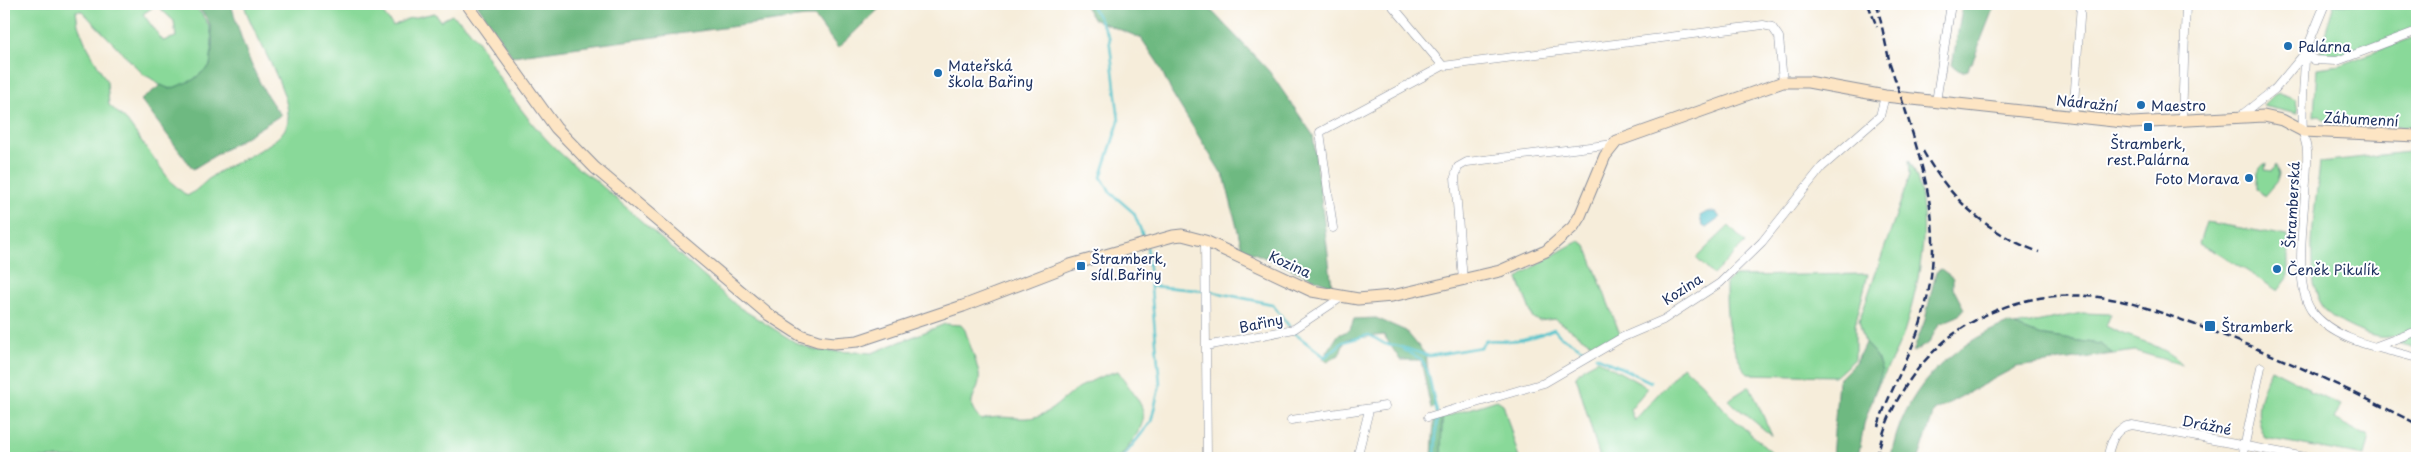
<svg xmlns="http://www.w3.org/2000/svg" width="2421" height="462" font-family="'Playpen Sans',sans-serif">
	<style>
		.green { fill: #89d999; stroke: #52847c; fill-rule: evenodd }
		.forest { fill: #6eb981; stroke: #447470 }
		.water { fill: #56c3cb; stroke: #387994 }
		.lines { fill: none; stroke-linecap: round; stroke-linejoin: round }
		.stream { stroke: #56c3cb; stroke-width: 2.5 }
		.minor-casing { stroke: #888e9c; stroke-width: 9 }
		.secondary-casing { stroke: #888e9c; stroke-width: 13 }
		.minor { stroke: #fff; stroke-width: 8 }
		.secondary { stroke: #fde5c4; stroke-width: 11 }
		.rail { stroke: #1b2f5e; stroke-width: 2.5; stroke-dasharray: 8 4; stroke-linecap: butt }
		.poi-dot { fill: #1f6fb2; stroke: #fff; stroke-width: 2 }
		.labels { text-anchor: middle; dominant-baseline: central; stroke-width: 4; stroke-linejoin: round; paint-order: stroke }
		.poi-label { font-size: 14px; fill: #1b2f5e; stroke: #fff; text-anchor: start }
		.street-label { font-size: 14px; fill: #1b2f5e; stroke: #fff }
	</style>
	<rect width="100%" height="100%" fill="#fff"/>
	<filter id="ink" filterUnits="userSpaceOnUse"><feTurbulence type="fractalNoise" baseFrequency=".02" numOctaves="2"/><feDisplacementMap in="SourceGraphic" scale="10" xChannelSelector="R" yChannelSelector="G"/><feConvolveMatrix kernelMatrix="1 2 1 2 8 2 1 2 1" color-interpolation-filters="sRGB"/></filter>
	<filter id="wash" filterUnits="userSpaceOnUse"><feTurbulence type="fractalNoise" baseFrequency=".0096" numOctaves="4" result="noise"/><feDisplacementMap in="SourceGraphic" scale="20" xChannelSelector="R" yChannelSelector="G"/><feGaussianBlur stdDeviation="1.12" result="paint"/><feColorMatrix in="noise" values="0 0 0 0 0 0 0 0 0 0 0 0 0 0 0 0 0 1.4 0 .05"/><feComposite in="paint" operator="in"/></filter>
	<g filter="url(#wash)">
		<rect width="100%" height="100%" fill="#f6edda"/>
		<path class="green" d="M4,4H192C214,25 214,37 210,66C199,75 180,94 164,87C156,84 155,79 144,75L82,11H76L78,25L85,42L107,82L109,105L127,121L171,182L187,196C199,190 207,178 220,171C237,161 278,145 286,127C299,102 251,33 244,4H376L393,26L407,19L435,13L440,21L452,15C477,30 488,62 504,85C526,119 560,159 594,179L737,306L798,344L815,350L872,353L945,324L961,325L965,330C969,344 976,359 979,374C982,393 960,401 981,420C1002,413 1021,422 1038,416C1052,412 1061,400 1073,392C1086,383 1102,375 1118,371C1147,414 1155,411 1122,455L1116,458H4ZM156,5L174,21L176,37L163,41L143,14Z
			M2334,4H2417V29L2381,43L2379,41L2374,43L2336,59L2319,55Z
			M2417,36V127L2326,122L2319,115L2314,116L2317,68L2340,65Z
			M2279,93L2296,99L2298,114L2263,106L2274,95Z
			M2417,151V328C2387,339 2383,342 2352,328C2340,322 2329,317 2322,305C2302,275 2317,198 2320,162Z
			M1909,160C1936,206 1920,283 1904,332C1897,352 1885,372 1875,391L1881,371L1876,355L1865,343L1859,321L1910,175Z
			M2266,163L2265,170L2272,171L2275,165L2279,174L2277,181L2264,196L2257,188C2257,179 2256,168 2266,163Z
			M2206,222L2288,236V278L2278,291L2230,260L2199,244Z
			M1729,226L1745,243L1713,275L1696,258Z
			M1580,241L1586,246L1620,334L1595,346L1555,319L1539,321L1533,318L1518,279C1521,273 1573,243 1580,241Z
			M1868,274L1855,325V359L1836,376L1748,374L1745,371C1727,341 1726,316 1726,282L1735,276Z
			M2082,313L2111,314L2106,326C2130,339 2165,344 2183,365L2135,351L2113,354L2100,344L2038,335L2015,326Z
			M2417,334V348L2397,343Z
			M1598,360L1648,388L1630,409L1634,421L1683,366L1702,383L1730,416L1773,453L1768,458H1600L1576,376L1583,368Z
			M2271,369L2309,388L2310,392L2341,405L2334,419L2368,437L2369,440L2365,456L2265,438C2252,410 2260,396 2271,369Z
			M1750,386L1772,436L1728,400Z
			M1497,400L1503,404L1519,458H1441L1442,418Z"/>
		<path class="forest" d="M197,4H231C242,42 255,84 281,115L193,169L141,100L161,85L170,89L193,80L210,66C212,50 215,31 206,17C202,12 199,10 197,4Z
			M477,4H667L698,8L703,4H884L838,48L815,17H805L512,56Z
			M1084,4H1205L1269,71L1313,135L1332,286L1242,248L1225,179L1172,93L1158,63L1141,38L1093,19Z
			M1963,4H1995L1972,63H1970L1968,70C1960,73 1958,70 1952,65Z
			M1941,269L1953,278V288L1964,309L1958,316L1939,324L1929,343L1913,352L1925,320L1936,272Z
			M1376,318L1406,331L1425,354L1435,407L1431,409L1421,360H1400L1384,335L1346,339L1339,355L1328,361L1323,359L1338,335L1350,330L1354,319Z
			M2008,323L2038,335L2100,344L2113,354L2016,367L1934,411L1919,458H1891C1902,392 1947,347 2008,323Z
			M1865,343L1876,355L1882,371L1864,424L1858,458H1832L1838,380L1856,362Z
			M1442,418L1441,458H1432L1434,419Z"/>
		<path class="water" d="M1707,212H1716L1720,218L1706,228L1702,225L1700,216Z"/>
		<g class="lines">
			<path class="stream" d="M1091,4L1109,37L1119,121L1101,177L1111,193L1134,213L1145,241
				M1151,286L1209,291L1272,304L1289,326
				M1294,333L1325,357L1343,342L1369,335L1385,344L1394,345
				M1395,345L1429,356L1481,347L1485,341C1494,339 1501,341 1508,341C1523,340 1541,335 1554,329L1560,336L1588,352
				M1404,350L1421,359L1428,372L1437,413
				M1596,356L1651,382
				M1122,458L1151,422L1160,384L1147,247
				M1435,458L1437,417"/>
		</g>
	</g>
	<g filter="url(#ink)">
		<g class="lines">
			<g class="minor-casing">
				<path id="minor" d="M1391,4L1443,66
					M2305,53C2305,78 2301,104 2303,129C2303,137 2307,144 2307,152C2309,191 2290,279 2311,310C2334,342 2383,348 2417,358
					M2305,53L2314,60L2337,61L2417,31
					M1936,102L1951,4
					M2239,117L2275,89L2305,53L2325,4
					M2073,118L2081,4
					M2182,120L2186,4
					M1333,228L1320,132L1443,66L1763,25L1772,27L1779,37L1783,82
					M1205,241L1207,458
					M1463,281L1455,177L1458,167L1467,162L1614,144
					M1206,346L1294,329L1342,297
					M2374,347L2417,331
					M1428,417L1544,383L1623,337L1663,320L1720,283L1762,242L1822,167L1880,116L1885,96
					M1291,420L1385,406
					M1357,458L1369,410
					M2107,458C2111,443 2114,427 2132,425L2311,458
					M2242,458L2261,367"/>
			</g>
			<g class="secondary-casing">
				<path id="secondary" d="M467,4L556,128L595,168L769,315L800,335L818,341L834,343L858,341L963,306L1070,265L1173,236L1182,235L1205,241L1312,291L1358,299L1392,296L1500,271L1546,251L1573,227L1580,216L1605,156L1617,141L1783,82H1808L1885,96L2132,123L2264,116L2282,120L2303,131L2417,136"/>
			</g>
			<use href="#minor" class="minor"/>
			<use href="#secondary" class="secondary"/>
			<path class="rail" d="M1868,4L1877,27
				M1877,4L1890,64L1907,115
				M1923,151C1949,198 1989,234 2039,252
				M1878,426C1889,392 1908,361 1919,328C1946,245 1930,189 1905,109
				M1877,458C1886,411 1910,371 1946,340C1985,308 2037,292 2087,296C2124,298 2159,312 2193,324C2271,352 2344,387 2417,424"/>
		</g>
	</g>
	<g class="poi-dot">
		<circle cx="2288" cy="46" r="5"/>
		<circle cx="938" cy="73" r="5"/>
		<circle cx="2141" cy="105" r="5"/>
		<rect x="2143" y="122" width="10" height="10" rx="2.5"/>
		<circle cx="2249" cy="178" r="5"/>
		<rect x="1076" y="261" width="10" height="10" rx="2.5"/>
		<circle cx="2277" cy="269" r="5"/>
		<rect x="2204" y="320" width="12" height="12" rx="2.5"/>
	</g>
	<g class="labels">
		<g class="poi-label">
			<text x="2298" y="46">Palárna</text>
			<text x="948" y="65">Mateřská<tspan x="948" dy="16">škola Bařiny</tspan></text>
			<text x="2151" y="105">Maestro</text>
			<text x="2148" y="143" text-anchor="middle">Štramberk,<tspan x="2148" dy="16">rest.Palárna</tspan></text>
			<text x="2239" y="178" text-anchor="end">Foto Morava</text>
			<text x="1091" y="258">Štramberk,<tspan x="1091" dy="16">sídl.Bařiny</tspan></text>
			<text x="2287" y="269">Čeněk Pikulík</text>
			<text x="2221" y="326">Štramberk</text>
		</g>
		<g class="street-label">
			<text transform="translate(2087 103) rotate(6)">Nádražní</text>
			<text transform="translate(2361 119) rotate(3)">Záhumenní</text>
			<text transform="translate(2292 205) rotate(-87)">Štramberská</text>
			<text transform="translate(1290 264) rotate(25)">Kozina</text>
			<text transform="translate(1682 289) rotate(-33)">Kozina</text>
			<text transform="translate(1261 323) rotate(-12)">Bařiny</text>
			<text transform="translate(2207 425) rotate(11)">Drážné</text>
		</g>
	</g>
	<rect width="2421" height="462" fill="none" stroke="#fff" stroke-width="20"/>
</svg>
